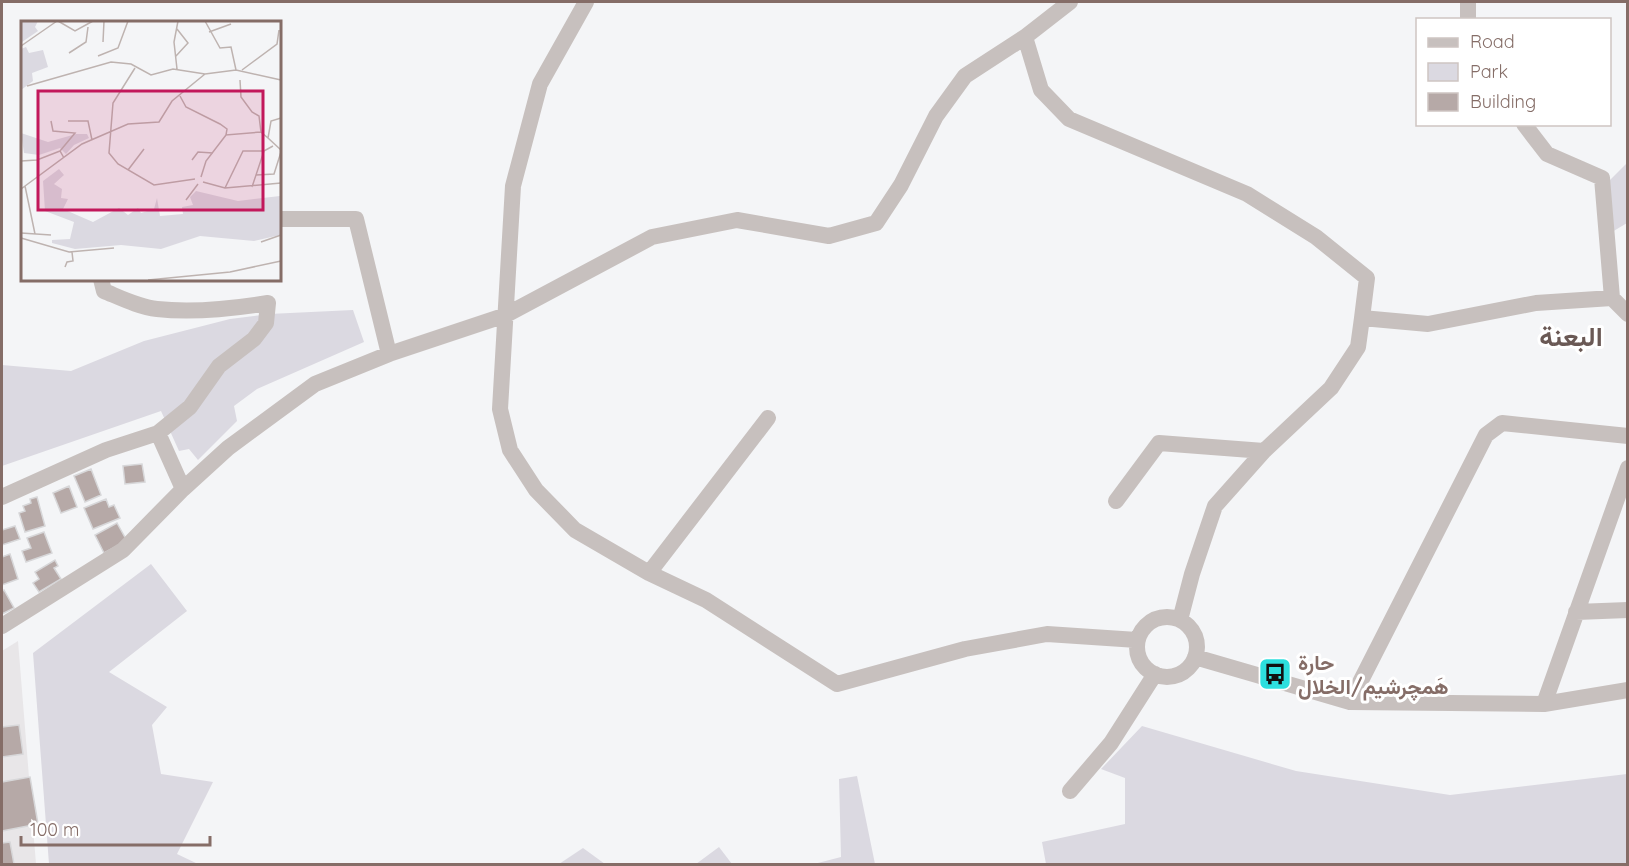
<svg xmlns="http://www.w3.org/2000/svg" width="1629" height="866" font-family="Quicksand,Vazirmatn,sans-serif">
	<style>
		.built { fill: #e8e6e8 }
		.green { fill: #dbd9e1 }
		.building { fill: #b6a9a7; stroke: #d7d7d9; stroke-width: 1.5 }
		.lines { fill: none; stroke-linecap: round; stroke-linejoin: round }
		.minor { stroke: #c7c0be; stroke-width: 16 }
		.labels { text-anchor: middle; dominant-baseline: central; stroke-width: 6; stroke-linejoin: round; paint-order: stroke }
		.poi-label { font-size: 21px; font-weight: bold; fill: #856d67; stroke: #fff; text-anchor: start }
		.district-label { font-size: 27px; font-weight: bold; fill: #6a5955; stroke: #fff }
		.inset-road { fill: none; stroke: #beb3b0; stroke-width: 1.5 }
		.view { fill: #c2185b; fill-opacity: 0.15; stroke: #c2185b; stroke-width: 3 }
		.inset-edge { fill: none; stroke: #856d67; stroke-width: 3 }
	</style>
	<rect width="100%" height="100%" fill="#f4f5f7"/>
	<path class="built" d="M18,641L36,864H2V651Z"/>
	<path class="green" d="M1627,163V223L1612,232L1608,182Z
		M353,310L364,342L257,389L234,406L237,421L198,460L189,449L179,451L161,411L2,466V365L71,371L144,341L230,319L269,314Z
		M151,564L187,611L109,672L167,707L152,725L161,774L213,782L177,854L198,864H49L33,653Z
		M1142,726L1296,771L1450,795L1627,774V864H1046L1042,842L1125,824V778L1101,769Z
		M857,776L875,864H814L841,857L839,779Z
		M719,847L732,864H696Z
		M583,848L605,864H559Z"/>
	<path class="building" d="M142,464L145,482L125,484L123,466Z
		M91,469L101,495L85,502L74,476Z
		M69,486L77,507L61,513L53,493Z
		M37,497L45,526L25,532L19,513L25,511L23,506L31,503L30,499Z
		M106,499L109,507L114,505L120,518L93,529L84,508Z
		M117,523L127,541L104,553L95,535Z
		M15,526L20,539L2,545V530Z
		M44,532L52,553L26,562L22,551L31,548L27,538Z
		M10,554L18,579L2,585V557Z
		M55,560L58,566L54,568L61,579L39,592L33,583L39,579L35,572Z
		M4,590L14,608L2,614V591Z
		M19,725L23,754L2,757V727Z
		M30,777L38,824L2,831V782Z
		M10,842L14,864H2V843Z"/>
	<g class="lines">
		<path class="minor" d="M586,2L540,84L513,186L500,409L510,450L536,490L575,530L649,573L706,600L837,684L965,649L1047,634L1137,640
			M1468,2V20
			M1025,37L1041,90L1069,119L1247,194L1316,237L1367,278L1362,318L1428,324L1536,303L1612,298
			M1524,124L1547,154L1602,178L1612,298L1628,314
			M279,219H356L389,354
			M101,279L104,291C121,298 139,307 157,309C193,313 231,309 268,303L266,323L254,339L219,366L190,407L158,433
			M2,497L106,450L158,433L183,489
			M1116,501L1159,443L1264,451
			M649,573L768,418
			M1576,612L1628,610
			M1137 647a30 30 0 1 1 60 0a30 30 0 1 1-60 0Z
			M1180,620L1192,574L1215,506L1264,451L1331,388L1358,347L1362,318
			M2,626L123,550L183,489L228,448L315,384L389,354L506,315L652,237L737,220L829,236L876,223L901,185L936,116L965,76L1025,37L1070,2
			M1195,657L1350,702L1544,704L1628,690
			M1350,702L1486,435L1502,423L1628,436
			M1544,704L1628,468
			M1070,791L1111,743L1155,674"/>
	</g>
	<defs>
		<g id="bus-square" transform="scale(1.725)"><rect x="-9" y="-9" width="18" height="18" rx="4" fill="#2ddfde" stroke="#fff"/><path d="M-5-6H5V4H4V6H2V4H-2V6H-4V4H-5ZM-3.5-4V0h7V-4ZM-3.5 1.2v1.5H-2V1.2ZM2 1.2v1.5H3.5V1.2Z" fill="#111"/></g>
	</defs>
	<g fill-rule="evenodd">
		<use href="#bus-square" x="1275" y="674"/>
	</g>
	<g class="labels">
		<g class="poi-label">
			<text x="1298" y="662">حارة<tspan x="1298" dy="24">هَمچرشيم/الخلال</tspan></text>
		</g>
		<g class="district-label">
			<text x="1571" y="336">البعنة</text>
		</g>
	</g>
	<g transform="translate(21 21)">
		<rect width="260" height="260" fill="#f4f5f7"/>
		<path d="M0,0H17L14,6L17,10L1,21ZM5,26L8,32L22,29L27,46L11,52L12,60L0,69V28ZM0,112L27,121L55,113H66L68,117L53,124L45,133L39,127L18,134L3,132ZM38,148L43,154L33,163L41,168L40,177L47,178L42,188L72,201L98,187L107,194L117,187L120,192L133,188L136,177L139,195L162,193L161,186L172,184L169,176L175,170L217,180L259,175V214L233,220L179,215L140,228L100,224L54,228L31,222V219L49,218L53,201L24,190L22,160Z" fill="#dbd9e1"/>
		<path class="inset-road" d="M37,0L54,10L72,0M184,0L199,27L210,26L215,49M188,11L210,3M82,21L83,0M0,25L36,0M48,32L65,21L67,6M77,35L97,27L107,0M155,35L167,22L156,8M114,47L92,82L88,132L97,143L133,164L174,158M156,48L153,21L157,0M221,49L256,23L258,9M219,59L220,76L231,91L238,95L240,111L247,117M6,65L90,41L110,43L130,54L152,48L184,53L215,49L260,59M159,75L165,86L199,103L206,108L205,114L240,111M260,97L250,100L247,117L260,129M30,100L32,110L54,112L39,130M47,100H67L71,119M171,139L177,131L192,132M0,140L16,139L39,130L43,137M107,149L123,128M235,154L253,153L260,131M180,156L185,140L205,114M182,161L204,167L260,162M4,165L14,213M231,166L243,130M204,167L222,130H243L252,125M0,168L61,123L107,103L138,101L151,80L184,53M165,179L177,163M0,212L30,214M0,217L48,231L93,227M240,221L260,214M44,246L46,241L52,240L51,231M127,259L209,251L260,240"/>
		<path class="view" d="M17,70H242V189H17Z"/>
		<rect width="260" height="260" class="inset-edge"/>
	</g>
	<rect width="1629" height="866" fill="none" stroke="#856d67" stroke-width="6"/>
	<rect x="1416" y="18" width="195" height="108" fill="#ffffff" stroke="#cec5c2" stroke-width="1.5"/>
	<rect x="1428" y="38" width="30" height="9" fill="#c7c0be" stroke="#cec5c2" stroke-width="1.5"/>
	<text x="1470" y="48" font-size="18" fill="#856d67">Road</text>
	<rect x="1428" y="63" width="30" height="18" fill="#dbd9e1" stroke="#cec5c2" stroke-width="1.5"/>
	<text x="1470" y="78" font-size="18" fill="#856d67">Park</text>
	<rect x="1428" y="93" width="30" height="18" fill="#b6a9a7" stroke="#cec5c2" stroke-width="1.5"/>
	<text x="1470" y="108" font-size="18" fill="#856d67">Building</text>
	<path d="M21 836v9h189v-9" fill="none" stroke="#856d67" stroke-width="3"/>
	<text x="30" y="836" font-size="18" fill="#856d67" stroke="#ffffff" stroke-width="4.5" paint-order="stroke">100 m</text>
</svg>
